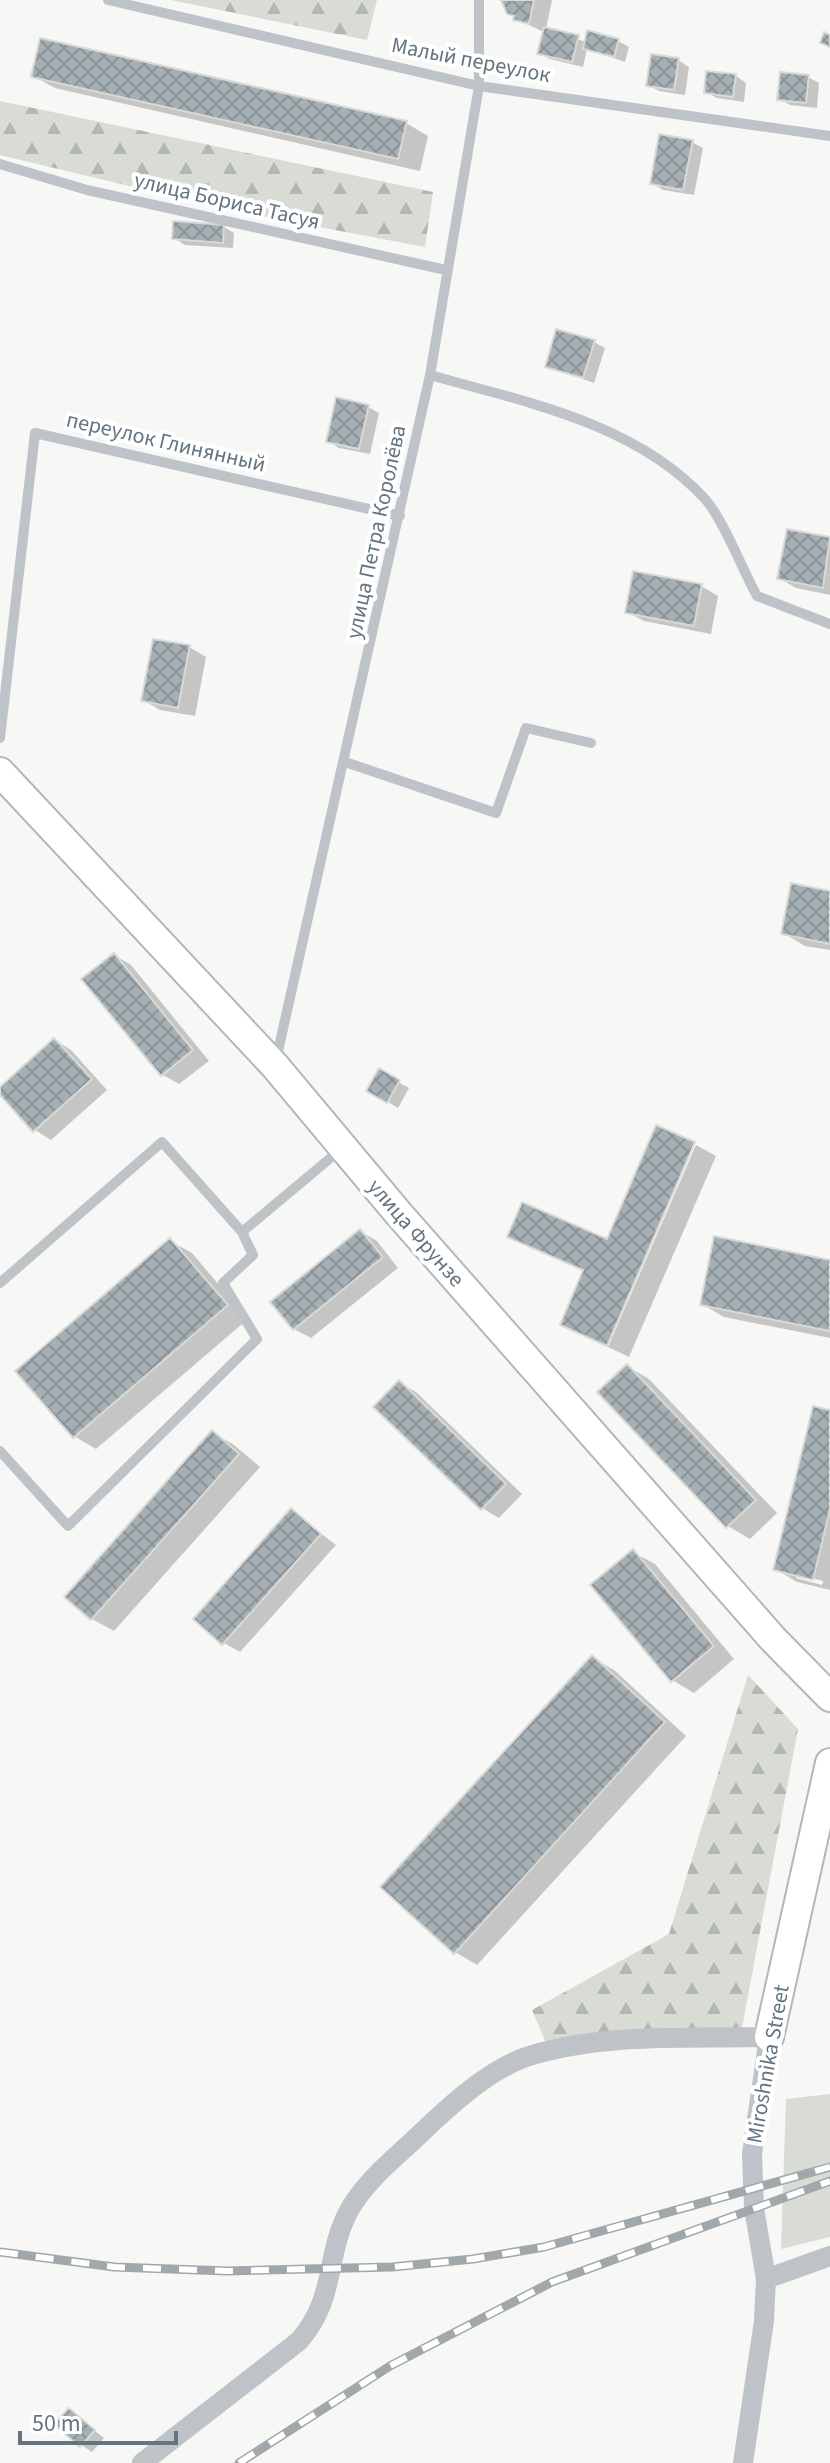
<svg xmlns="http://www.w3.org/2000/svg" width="830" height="2463" font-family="'Source Sans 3',sans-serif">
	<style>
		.green { fill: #d8dcd4 }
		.forest { fill: url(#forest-firs) }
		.shadow { fill: #0003; fill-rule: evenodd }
		.building { fill: url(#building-cross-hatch); stroke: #d9d9d7; stroke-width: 2 }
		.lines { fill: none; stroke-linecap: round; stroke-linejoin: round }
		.secondary-casing { stroke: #b1b7bb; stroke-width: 32 }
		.lane { stroke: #bec3c7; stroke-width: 10 }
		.street { stroke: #bec3c7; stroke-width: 20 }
		.secondary { stroke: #fff; stroke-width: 28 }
		.rail-casing { stroke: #a0a8ac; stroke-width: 9 }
		.rail { stroke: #fff; stroke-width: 6; stroke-dasharray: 18; stroke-linecap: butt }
		.labels { text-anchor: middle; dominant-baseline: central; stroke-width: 8; stroke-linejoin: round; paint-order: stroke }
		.street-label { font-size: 22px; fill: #63757f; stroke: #fff }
	</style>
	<defs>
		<pattern id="forest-firs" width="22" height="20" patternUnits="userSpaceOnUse" patternTransform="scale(2)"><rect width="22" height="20" fill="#d8dcd4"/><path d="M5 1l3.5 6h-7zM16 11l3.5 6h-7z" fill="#b3b7b1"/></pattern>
		<pattern id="building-cross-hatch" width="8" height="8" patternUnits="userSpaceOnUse" patternTransform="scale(2)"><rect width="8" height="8" fill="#a5afb4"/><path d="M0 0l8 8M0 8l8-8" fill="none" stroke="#8a9398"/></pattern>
	</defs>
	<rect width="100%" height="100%" fill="#f7f7f5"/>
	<path class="green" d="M830,2094V2237L781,2249L786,2099Z"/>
	<path class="forest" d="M171,0H377L367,40Z
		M0,101L433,192L425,247L229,210L0,155Z
		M748,1675L798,1729L740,2038L549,2050L532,2010L669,1934Z"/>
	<path class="shadow" d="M502,0H552L546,29L586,42L618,41L629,47L625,62L587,49L583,67L550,59L539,53L544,32L516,19Z
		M678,60L689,67L685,95L659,91L648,85Z
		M33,76L406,123L428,136L420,171L55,88Z
		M736,76L746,83L744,102L717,98L706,92Z
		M808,77L819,83L817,108L790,105L779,99Z
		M692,142L703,148L694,195L663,190L652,183Z
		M224,227L234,233L233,248L185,245L174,238Z
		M594,342L605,348L594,383L547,366Z
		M368,407L379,413L370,454L339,448L328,441Z
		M789,531L830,539V595L796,588L779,578Z
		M701,586L718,596L711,634L644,621L627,612Z
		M189,647L206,657L195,716L160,710L143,700Z
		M830,893V950L805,946L783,933Z
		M114,955L131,965L209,1061L179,1084L163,1075L84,979Z
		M55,1040L71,1050L107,1090L51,1140L35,1130L0,1089Z
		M379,1071L409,1088L398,1108L368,1090Z
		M693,1143L605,1346L562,1324L585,1272L509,1237L608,1241Z
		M696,1145L716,1156L629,1357L608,1347Z
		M360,1231L377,1241L398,1268L311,1338L294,1329Z
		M170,1241L192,1253L248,1319L96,1449L74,1436Z
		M830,1262V1338L724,1317L702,1304Z
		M627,1366L649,1379L777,1513L750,1539L728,1526L600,1392Z
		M399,1383L416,1392L522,1494L499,1518L482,1508Z
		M830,1412V1590L797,1582L775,1569ZM796,1574L823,1581L822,1585L796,1578Z
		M212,1432L234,1445L260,1467L114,1631L92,1619Z
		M292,1511L336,1545L240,1652L224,1643Z
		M633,1552L655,1564L734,1659L694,1693L672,1680Z
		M592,1658L614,1670L686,1736L477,1965L455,1952Z
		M69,2410L104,2438L92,2452L81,2445Z"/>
	<path class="building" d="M501,0H534L529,24L513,20L514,16L507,14Z
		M544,27L579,35L572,62L537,54Z
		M587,30L619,39L614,57L583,49Z
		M824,32L830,35V47L820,43Z
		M40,38L407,121L398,159L31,77Z
		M651,54L679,58L674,90L646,86Z
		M706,71L736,74L733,97L704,93Z
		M780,72L809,75L806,103L777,100Z
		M659,134L693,140L683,190L650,184Z
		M173,221L224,225L223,243L172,239Z
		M556,329L595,340L583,378L545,367Z
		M336,397L369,405L359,449L326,442Z
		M787,529L830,537L823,588L777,579Z
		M633,571L702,584L694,626L625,613Z
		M153,639L190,645L178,708L141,701Z
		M791,883L830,891V944L781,934Z
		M114,953L193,1050L161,1076L81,979Z
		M54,1038L92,1079L33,1132L0,1095V1087Z
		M379,1068L400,1080L387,1103L366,1091Z
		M656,1125L695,1142L607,1346L560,1325L583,1270L507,1237L522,1202L607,1239Z
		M360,1229L383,1257L293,1330L270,1302Z
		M714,1236L830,1260V1331L700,1305Z
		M170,1238L228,1305L73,1438L15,1371Z
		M627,1364L756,1500L726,1528L597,1392Z
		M399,1380L506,1484L481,1510L373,1407Z
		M813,1406L830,1410V1509L813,1580L773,1570Z
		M212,1430L239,1454L91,1620L64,1597Z
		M291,1508L321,1534L222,1645L193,1619Z
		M633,1549L714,1646L671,1682L590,1585Z
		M592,1655L665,1722L454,1954L380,1887Z
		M69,2408L95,2430L80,2447L54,2424Z"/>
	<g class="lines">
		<g class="secondary-casing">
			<path id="secondary" d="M0,772L275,1066L398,1213L773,1639L830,1697
				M769,2037L830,1763"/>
		</g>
		<path class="lane" d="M108,0L479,86L830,136
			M0,164L87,190L446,270
			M430,375C525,402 636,423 705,499C723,519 743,571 757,596L830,624
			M0,738L35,433L400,516
			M345,762L496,813L526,728L591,743
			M276,1060L430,375L479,86V0
			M242,1232L340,1150
			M0,1283L162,1142L242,1232L253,1255L223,1283L257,1339L68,1526L0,1451"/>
		<path class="street" d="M766,2279L830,2256
			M142,2463L299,2341C338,2297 324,2253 351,2207C368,2179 395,2158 418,2136C447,2108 488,2070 526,2057C603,2032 689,2039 769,2037L752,2154L754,2208L766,2279L764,2321L743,2463"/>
		<use href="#secondary" class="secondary"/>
		<g class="rail-casing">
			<path id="rail" d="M0,2252L114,2267L228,2271L392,2267L473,2259L544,2247L830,2167
				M239,2463L390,2366L552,2282L830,2181"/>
		</g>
		<use href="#rail" class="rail"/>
	</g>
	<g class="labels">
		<g class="street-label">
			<text transform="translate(471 60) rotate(11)">Малый переулок</text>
			<text transform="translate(227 201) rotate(13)">улица Бориса Тасуя</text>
			<text transform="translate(166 442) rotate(13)">переулок Глинянный</text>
			<text transform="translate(376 532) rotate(-78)">улица Петра Королёва</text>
			<text transform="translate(416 1233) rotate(49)">улица Фрунзе</text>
			<text transform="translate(768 2064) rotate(-80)">Miroshnika Street</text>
		</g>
	</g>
	<path d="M20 2431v12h156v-12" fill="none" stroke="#63757f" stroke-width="4"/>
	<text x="32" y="2431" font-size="24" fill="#63757f" stroke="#ffffff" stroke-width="6" paint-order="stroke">50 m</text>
</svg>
